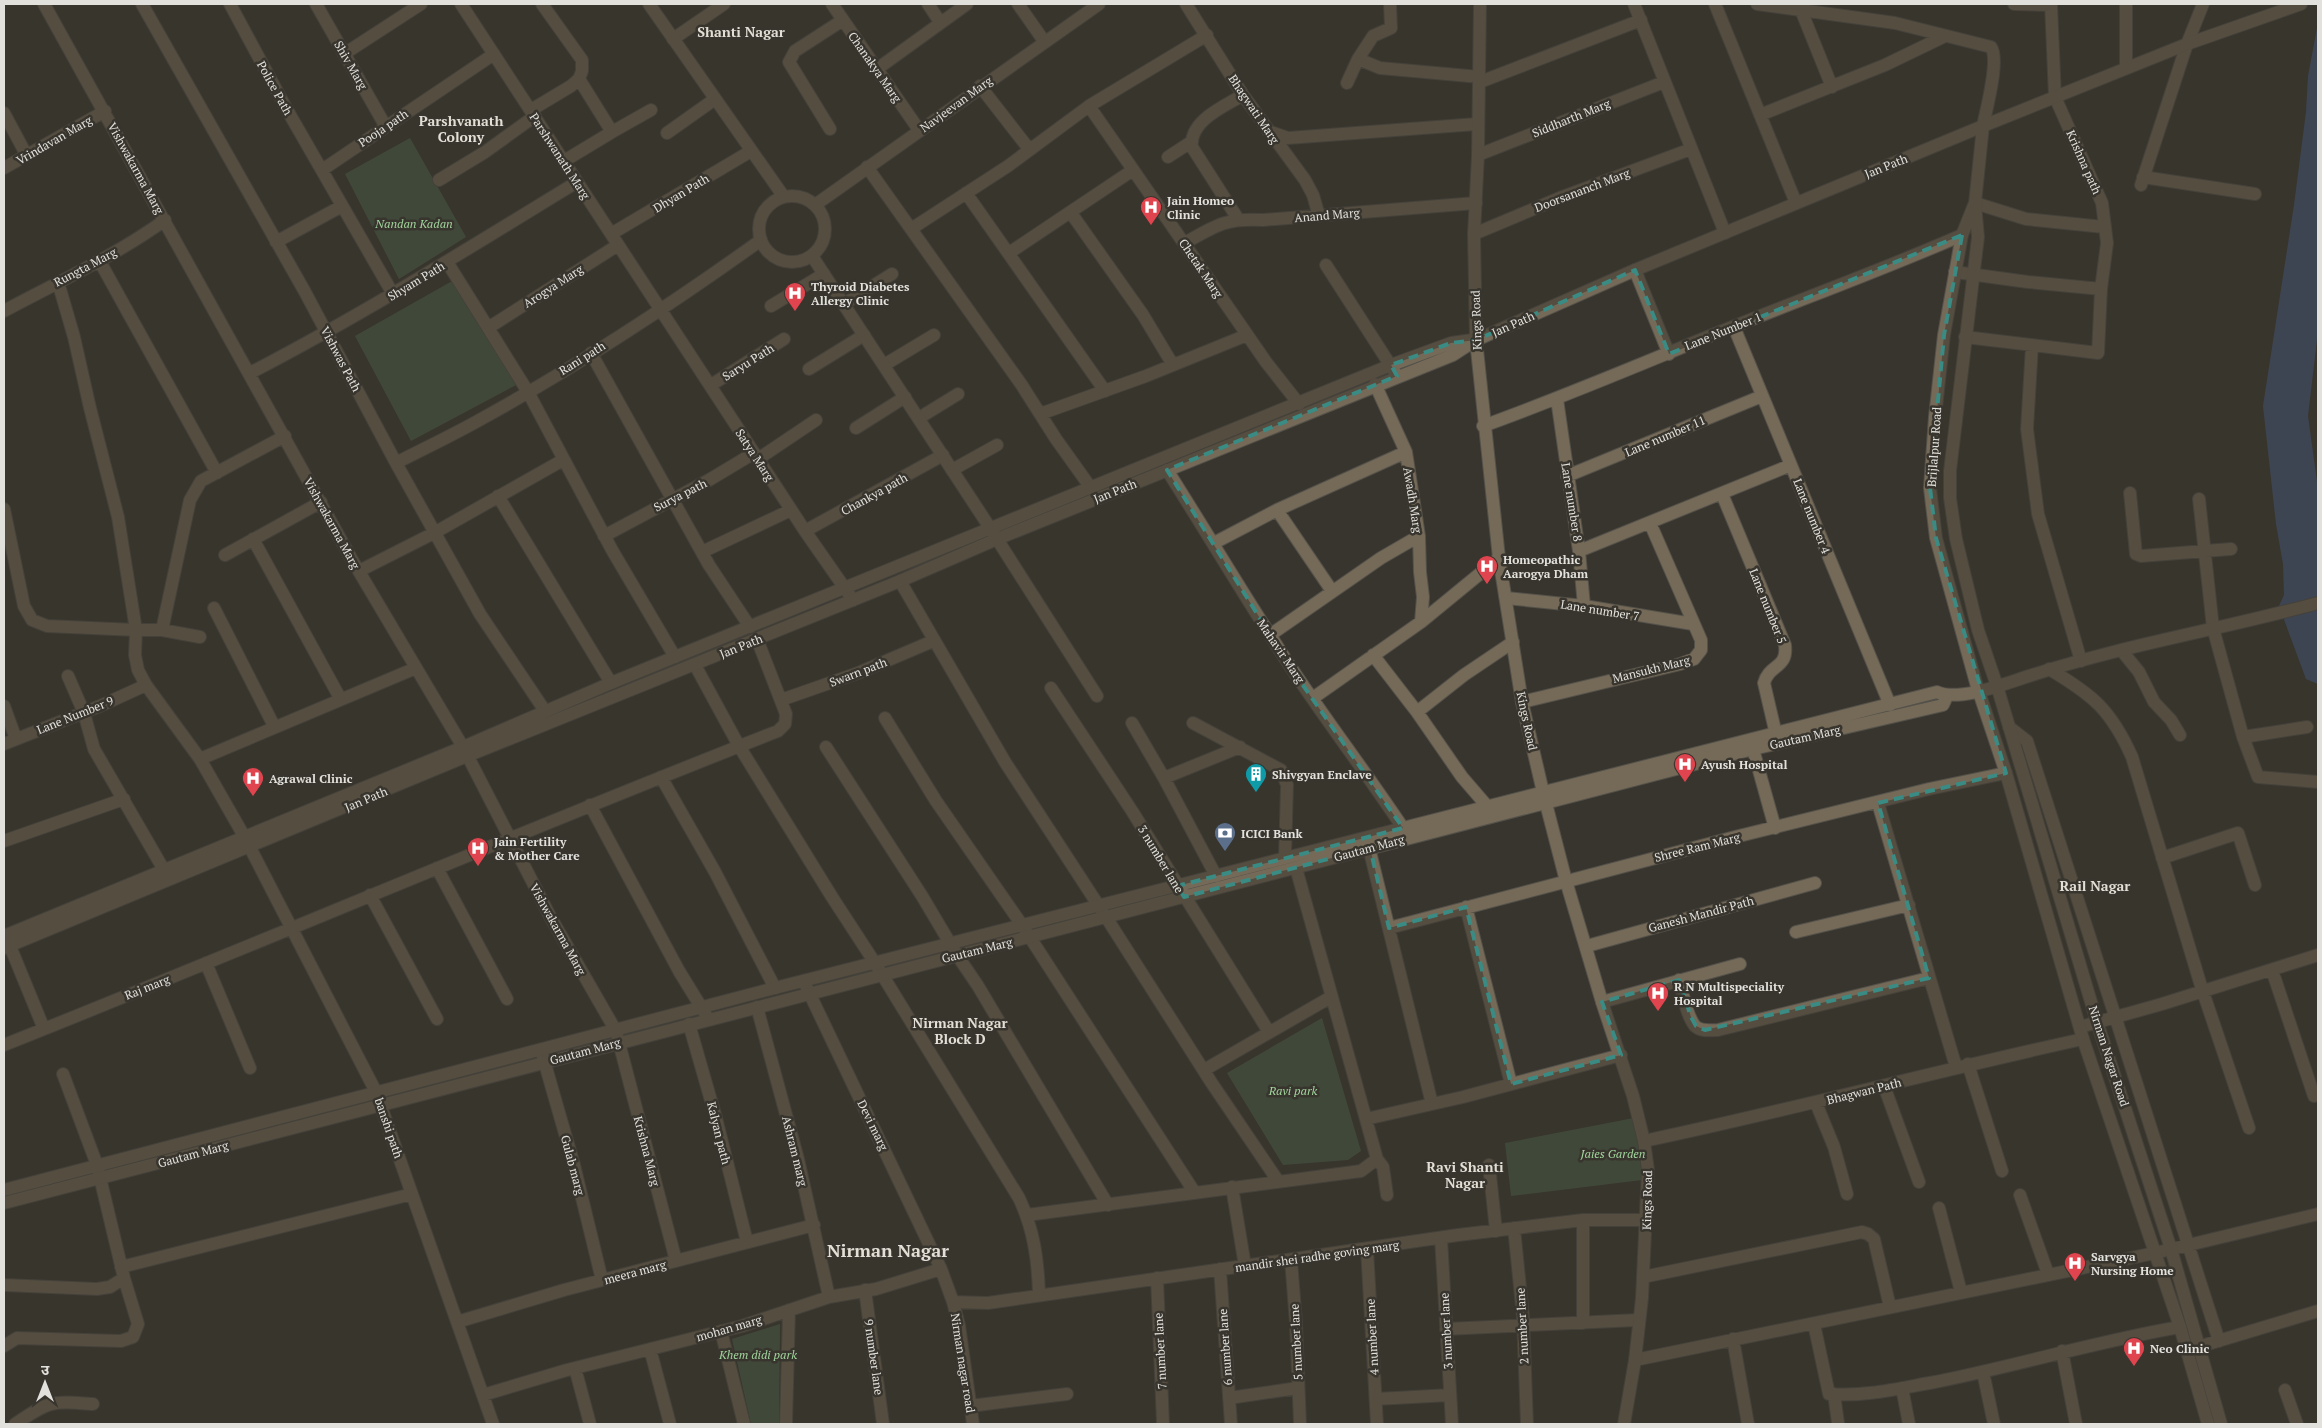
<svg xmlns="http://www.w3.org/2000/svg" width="2322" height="1428" font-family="'PT Serif','Noto Sans Devanagari',serif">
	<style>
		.green { fill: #4b6148 }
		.water { fill: #45597e }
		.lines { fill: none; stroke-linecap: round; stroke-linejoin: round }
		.minor-casing { stroke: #53514a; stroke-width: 14 }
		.tertiary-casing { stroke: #53514a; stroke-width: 14 }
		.minor { stroke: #756a58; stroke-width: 12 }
		.tertiary { stroke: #756a58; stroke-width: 12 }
		.marked { fill: none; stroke: #398b84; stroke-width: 4; stroke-dasharray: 10 6; stroke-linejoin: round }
		.labels { text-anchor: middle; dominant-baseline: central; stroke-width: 5; stroke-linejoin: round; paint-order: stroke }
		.street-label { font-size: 12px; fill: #e3e1dc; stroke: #38352e }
		.poi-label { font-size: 12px; font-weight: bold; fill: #e3e1dc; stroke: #38352e; text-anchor: start }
		.park-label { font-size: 12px; font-style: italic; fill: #a1d59c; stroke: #38352e }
		.neighbourhood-label { font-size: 14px; font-weight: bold; fill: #e3dfd6; stroke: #38352e }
		.district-label { font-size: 18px; font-weight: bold; fill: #e3dfd6; stroke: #38352e }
	</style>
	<rect width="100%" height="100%" fill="#38352e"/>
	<path class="green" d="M410,138L466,237L399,279L345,174Z
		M454,280L518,384L411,441L355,336Z
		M1322,1018L1361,1151L1348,1160L1283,1165L1227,1073Z
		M1644,1116L1642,1180L1511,1196L1505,1143Z
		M780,1324L779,1424H751L732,1339Z"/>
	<path class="water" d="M2318,23V331L2308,416L2318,489V684L2306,679L2279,606L2284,595L2283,564L2276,524L2263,406L2294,205L2306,112L2308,76Z"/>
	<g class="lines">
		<g class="minor-casing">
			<path id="minor" d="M44,4L351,558L463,747L551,918L616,1031L676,1261
				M142,4L305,292L396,463L480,614L545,711
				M230,4L286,108L393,294
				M316,4L386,127
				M461,4L805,531L853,600
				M832,4L919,130
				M928,4L940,22
				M1018,4L1044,41
				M1186,4L1243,95L1305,180L1313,195L1319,216
				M1634,4L1725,233
				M1715,4L1796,203
				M1757,4L1895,23L1991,47C2000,60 1986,110 1983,126
				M2014,4L2051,5
				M1801,10L1832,87
				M673,39L724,4
				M344,54L421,4
				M1358,59L1380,68L1480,77
				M2126,68V4
				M877,69L967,4
				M1480,82L1641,20
				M1347,83L1358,59L1373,36L1391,28L1390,4
				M980,86L1029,149
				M1089,106L1266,362L1299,404
				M531,110L571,86L579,79L582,71V60L542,4
				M4,113L27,156
				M1760,115L1885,65L1943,37
				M830,129L789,62L795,51L843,20
				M1268,131L1288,138L1477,124
				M612,132L651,110
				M667,133L715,99
				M1478,155L1664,82
				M1168,157L1191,142
				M564,161L612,132L579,79
				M867,167L1021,384L1056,439L1091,488
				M4,168L105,111
				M322,170L494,54
				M2143,177L2255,194
				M439,180L485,152L535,116
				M2141,185L2187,44L2203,4
				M966,193L1105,391
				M1975,203L2026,219L2104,227
				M1071,213L1143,315L1173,365
				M1238,219L1192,147C1189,121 1223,107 1243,95
				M911,229L1008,166L1089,106L1207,35
				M611,234L751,151
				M1474,234L1562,197L1691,149
				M276,242L342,206
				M1185,243C1216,225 1226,218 1263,220L1476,203
				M1009,253L1133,170
				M99,260L217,473
				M447,262L528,392L612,550L675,657
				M1326,265L1396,374
				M1635,270L1669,354
				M1955,272L2028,282L2101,289
				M58,282L74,337L90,408L118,517L136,630H162L200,637
				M844,304L892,274
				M771,306L824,274
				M4,311C58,282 115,256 165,220
				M1734,327L1890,705
				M488,328L618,245
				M1965,337L2098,353L2101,289L2107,243L2102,203L2055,97L2051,4
				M2032,345L2027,429L2038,514L2081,661
				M591,353L709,565L750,627
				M884,365L934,335
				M809,369L864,335
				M250,373C362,315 469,248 577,182
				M1375,384L1406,452L1419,536L1420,572L1423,597L1421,622
				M711,385L784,339
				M1557,399L1579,551L1584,606
				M1040,414L1146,376L1247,335
				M919,418L958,394
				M1483,426C1561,398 1636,366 1712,335C1796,301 1880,271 1962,235
				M856,428L905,397
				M758,459L816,420
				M396,463C425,448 455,434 483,418C579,365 672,304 761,240
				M952,470L997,445
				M1167,470C1209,536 1249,604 1292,669C1328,723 1367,774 1403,828
				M1567,476L1762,396
				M2130,493L2136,554L2141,556L2231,549
				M1722,494L1785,645C1788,669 1769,664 1764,683L1778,743
				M498,496L611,683
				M2199,499L2213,628L2243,737L2258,777L2318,782
				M4,509L24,606L32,620L47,626L136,630L135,655L138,670L146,685L200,759L244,836L376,1092L493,1424
				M1277,510L1332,591
				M805,531L943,455
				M604,536L709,480L754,453
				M253,539L340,698
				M997,539L1097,696
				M1214,543L1277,510L1406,452
				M1579,551L1791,465
				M702,552L791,510
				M225,555L321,502
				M359,571L434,533L563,460
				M900,581L1005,762L1106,917L1211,1082L1278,1181
				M1506,598L1584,606L1693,624
				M214,608L274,726
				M162,630L190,500L201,481L285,436
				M1270,635L1381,558L1419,536
				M2122,651L2139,672L2154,702L2171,720L2180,735
				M1373,655L1417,712L1462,777L1487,806
				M695,665L739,746L832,897L875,963L1019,1198C1034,1230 1038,1260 1039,1295
				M2049,669C2093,695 2111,710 2132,757L2201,986L2249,1128
				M68,676L84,713L94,749L164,870
				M1051,688L1132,811L1269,1032
				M1313,698L1421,622L1499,558
				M781,700L858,673L933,641
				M1522,702L1680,664L1694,659L1701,650V640L1650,523
				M4,706L16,739
				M1417,712L1464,675L1513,642
				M885,718L936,801L1022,925L1195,1193
				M1132,723L1164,778L1216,876
				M1193,723L1281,770L1287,785L1285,857
				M2009,727L2027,741L2219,1341
				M2243,737L2307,727
				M4,744L100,706L146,685
				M826,747L922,896L957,955L978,986L1108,1205
				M1753,749L1775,828
				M200,759L416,668
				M661,777L715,872L775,988
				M1164,778L1240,747
				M1878,803L1956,1067
				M590,805L679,971L706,1015
				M4,841L124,799
				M1369,848L1432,1104
				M2162,858L2238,833L2255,885
				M437,868L507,999
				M370,895L437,1019
				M1466,907L1511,1084
				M1389,928L1739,836L1929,789L2006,773
				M1796,932L1909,905
				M10,946L44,1029
				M1587,946L1815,883
				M206,963L250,1068
				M2272,970L2314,1096
				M1679,980C1683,993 1686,1015 1695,1026C1701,1032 1711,1030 1718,1030L1929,978
				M805,984L941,1269L953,1302L959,1325L973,1424
				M1602,1002L1740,964
				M757,1007L798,1159L829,1297
				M689,1024L716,1118L747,1242
				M2080,1027L2162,1004L2318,955
				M4,1045C263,942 519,832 778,731L785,724L786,714L757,639
				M541,1050L574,1165L602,1280
				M1968,1064L2002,1171
				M1204,1070L1331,997
				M1884,1086L1919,1182
				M1816,1103L1834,1147L1847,1194
				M1366,1119L1463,1097L1621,1055
				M1644,1141C1791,1110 1936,1071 2083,1039
				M1377,1159L1383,1167L1387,1195
				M1489,1165L1496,1231
				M1232,1187L1245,1266
				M2020,1195L2048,1274
				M1939,1208L1961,1292
				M1027,1215L1361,1171L1377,1159L1296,868
				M1514,1228L1523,1317L1527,1424
				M1441,1238L1452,1424
				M1367,1249L1377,1424
				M1291,1260L1296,1323L1300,1424
				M121,1267L412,1194
				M1220,1269L1231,1424
				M1643,1277L1862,1232L1868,1234L1874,1239L1890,1307
				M1157,1278L1163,1424
				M4,1285L97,1289L110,1287L124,1278
				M865,1290L883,1424
				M953,1302L988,1303L1458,1235L1583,1220H1647
				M457,1322L564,1290L814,1225
				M1583,1323V1220
				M1814,1324L1829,1394C1865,1397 1900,1388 1935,1382C2017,1366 2097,1341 2180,1327
				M1446,1329L1638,1320
				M721,1331L744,1424
				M1733,1339L1748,1424
				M4,1346L17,1338L121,1341L133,1337L138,1324L124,1278L97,1165L63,1074
				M650,1349L670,1424
				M2188,1350L2318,1311
				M2062,1351L2076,1424
				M1635,1360L2155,1253L2318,1214
				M575,1368L590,1424
				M1983,1372L1994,1424
				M1902,1388L1909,1424
				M2285,1390L2297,1424
				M1834,1394L1838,1423
				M483,1395L567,1370L742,1326L829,1297L876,1289L941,1269
				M1229,1398L1298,1388
				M1376,1399L1450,1395
				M970,1406L1067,1394
				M15,1424C51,1400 51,1401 93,1404
				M786,1424L789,1310"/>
		</g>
		<g class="tertiary-casing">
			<path id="tertiary" d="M649,4L784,197
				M1480,4L1478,155L1474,234L1476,340L1499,558L1522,702L1543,792L1566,881L1602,1002L1633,1096L1644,1141L1648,1170L1642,1298L1635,1360L1624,1424
				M1983,126L1975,203L1978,237L1950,471V498L1956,539L1978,630L1997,686L2097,1022L2171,1249L2221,1424
				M759 229a33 33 0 1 1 66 0a33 33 0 1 1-66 0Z
				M815,205L1099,4
				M1974,205L1962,235L1944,335L1935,417L1930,488L1936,538L1976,683L2006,773L2083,1039L2180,1327L2208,1424
				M812,256L994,534
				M4,936L463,747L611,683L1391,365L1451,343L1472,340
				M4,948L467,756L900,581L997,539L1453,355L1476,340L1635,270L1983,126L2187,44L2301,4
				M4,1190L775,988L1937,692C1959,702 2007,683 2029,676C2124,645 2223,629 2318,603
				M4,1203L1753,749L1943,705L1947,696"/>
		</g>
		<use href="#minor" class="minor"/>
		<use href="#tertiary" class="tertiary"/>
	</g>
	<path d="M0 0H2322V1428H0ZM1962,235L1944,335L1930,488L1936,538L2006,773L1878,803L1929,978L1705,1030L1696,1026L1691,1017L1679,980L1602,1002L1621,1055L1511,1084L1466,907L1389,928L1370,848L1184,897L1177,886L1403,828L1293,671L1167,470L1397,376L1391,365L1451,343L1476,340L1635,270L1669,354Z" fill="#38352e" fill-opacity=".55" fill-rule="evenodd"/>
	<path class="marked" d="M1962,235L1944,335L1930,488L1936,538L2006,773L1878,803L1929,978L1705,1030L1696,1026L1691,1017L1679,980L1602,1002L1621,1055L1511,1084L1466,907L1389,928L1370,848L1184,897L1177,886L1403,828L1293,671L1167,470L1397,376L1391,365L1451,343L1476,340L1635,270L1669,354Z"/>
	<defs>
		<g id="hospital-pin" transform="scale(1.125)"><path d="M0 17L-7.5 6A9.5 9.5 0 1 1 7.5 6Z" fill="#e0444e" stroke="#38352e"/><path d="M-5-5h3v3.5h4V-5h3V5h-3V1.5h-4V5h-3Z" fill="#fff"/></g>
		<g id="building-pin" transform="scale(1.125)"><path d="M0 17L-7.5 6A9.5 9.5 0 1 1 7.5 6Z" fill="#0f9aa8" stroke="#38352e"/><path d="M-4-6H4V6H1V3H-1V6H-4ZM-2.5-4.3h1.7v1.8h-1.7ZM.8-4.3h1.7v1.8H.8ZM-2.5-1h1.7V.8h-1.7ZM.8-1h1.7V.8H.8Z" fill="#fff"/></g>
		<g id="bank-pin" transform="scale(1.125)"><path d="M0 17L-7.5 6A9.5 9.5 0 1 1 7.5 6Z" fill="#5c6f8a" stroke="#38352e"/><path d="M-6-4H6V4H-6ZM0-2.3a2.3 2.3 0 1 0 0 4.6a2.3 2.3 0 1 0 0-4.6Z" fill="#fff"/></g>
	</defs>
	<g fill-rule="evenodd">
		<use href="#hospital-pin" x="1151" y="207"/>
		<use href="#hospital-pin" x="795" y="293"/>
		<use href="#hospital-pin" x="1487" y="566"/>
		<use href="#hospital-pin" x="1685" y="764"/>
		<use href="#building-pin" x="1256" y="774"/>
		<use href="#hospital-pin" x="253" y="778"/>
		<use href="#bank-pin" x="1225" y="833"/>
		<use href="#hospital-pin" x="478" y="848"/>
		<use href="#hospital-pin" x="1658" y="993"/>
		<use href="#hospital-pin" x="2075" y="1263"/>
		<use href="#hospital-pin" x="2134" y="1348"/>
	</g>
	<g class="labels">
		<g class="street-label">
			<text transform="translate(351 65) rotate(60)">Shiv Marg</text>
			<text transform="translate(875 67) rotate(55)">Chanakya Marg</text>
			<text transform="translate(275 88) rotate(61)">Police Path</text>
			<text transform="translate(956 104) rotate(-36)">Navjeevan Marg</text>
			<text transform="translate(1254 109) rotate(56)">Bhagwati Marg</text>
			<text transform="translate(1571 118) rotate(-22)">Siddharth Marg</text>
			<text transform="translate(383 128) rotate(-34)">Pooja path</text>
			<text transform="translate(54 140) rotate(-30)">Vrindavan Marg</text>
			<text transform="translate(560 156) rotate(57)">Parshwanath Marg</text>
			<text transform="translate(2084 162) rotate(66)">Krishna path</text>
			<text transform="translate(1886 166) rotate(-22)">Jan Path</text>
			<text transform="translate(136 168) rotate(61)">Vishwakarma Marg</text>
			<text transform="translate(1582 190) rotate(-21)">Doorsananch Marg</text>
			<text transform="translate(681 193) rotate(-31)">Dhyan Path</text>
			<text transform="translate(1327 215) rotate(-5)">Anand Marg</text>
			<text transform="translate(85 267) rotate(-28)">Rungta Marg</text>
			<text transform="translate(1201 268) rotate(56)">Chetak Marg</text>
			<text transform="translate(416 281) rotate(-31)">Shyam Path</text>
			<text transform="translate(553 286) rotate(-33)">Arogya Marg</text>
			<text transform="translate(1476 320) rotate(-92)">Kings Road</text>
			<text transform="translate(1513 324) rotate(-24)">Jan Path</text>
			<text transform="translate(1723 331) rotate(-22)">Lane Number 1</text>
			<text transform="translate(582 358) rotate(-32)">Rani path</text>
			<text transform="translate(341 359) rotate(62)">Vishwas Path</text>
			<text transform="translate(748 362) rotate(-32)">Saryu Path</text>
			<text transform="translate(1665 436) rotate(-23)">Lane number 11</text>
			<text transform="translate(1934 447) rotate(-86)">Brijlalpur Road</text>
			<text transform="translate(755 455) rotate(57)">Satya Marg</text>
			<text transform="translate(1115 491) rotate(-22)">Jan Path</text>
			<text transform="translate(874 494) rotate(-29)">Chankya path</text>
			<text transform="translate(680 495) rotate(-27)">Surya path</text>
			<text transform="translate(1413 500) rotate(81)">Awadh Marg</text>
			<text transform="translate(1572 502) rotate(81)">Lane number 8</text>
			<text transform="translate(1812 516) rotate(68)">Lane number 4</text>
			<text transform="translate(332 523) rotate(61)">Vishwakarma Marg</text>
			<text transform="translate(1768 606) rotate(68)">Lane number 5</text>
			<text transform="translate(1600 610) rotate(9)">Lane number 7</text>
			<text transform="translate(741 646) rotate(-22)">Jan Path</text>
			<text transform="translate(1281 651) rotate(56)">Mahavir Marg</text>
			<text transform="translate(1651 669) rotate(-14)">Mansukh Marg</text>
			<text transform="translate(858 672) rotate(-21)">Swarn path</text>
			<text transform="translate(75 715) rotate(-22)">Lane Number 9</text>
			<text transform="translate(1527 721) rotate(78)">Kings Road</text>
			<text transform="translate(1805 737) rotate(-13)">Gautam Marg</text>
			<text transform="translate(366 799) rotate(-23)">Jan Path</text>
			<text transform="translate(1697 847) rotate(-14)">Shree Ram Marg</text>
			<text transform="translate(1369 848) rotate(-15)">Gautam Marg</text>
			<text transform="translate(1161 859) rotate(59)">3 number lane</text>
			<text transform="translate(1701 914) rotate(-15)">Ganesh Mandir Path</text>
			<text transform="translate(558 929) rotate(61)">Vishwakarma Marg</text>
			<text transform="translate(977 950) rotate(-14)">Gautam Marg</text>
			<text transform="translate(147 987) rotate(-22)">Raj marg</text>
			<text transform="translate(585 1051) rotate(-15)">Gautam Marg</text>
			<text transform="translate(2109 1056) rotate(72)">Nirman Nagar Road</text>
			<text transform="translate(1864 1091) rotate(-14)">Bhagwan Path</text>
			<text transform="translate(873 1125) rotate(64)">Devi marg</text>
			<text transform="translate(389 1128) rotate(71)">banshi path</text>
			<text transform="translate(719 1133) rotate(76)">Kalyan path</text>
			<text transform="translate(647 1151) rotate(75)">Krishna Marg</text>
			<text transform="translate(795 1151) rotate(76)">Ashram marg</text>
			<text transform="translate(193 1154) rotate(-15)">Gautam Marg</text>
			<text transform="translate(573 1165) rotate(75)">Gulab marg</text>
			<text transform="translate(1647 1200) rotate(-89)">Kings Road</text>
			<text transform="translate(1317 1256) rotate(-8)">mandir shei radhe goving marg</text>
			<text transform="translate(635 1272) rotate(-15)">meera marg</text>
			<text transform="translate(1522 1326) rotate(-93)">2 number lane</text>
			<text transform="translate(729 1328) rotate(-16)">mohan marg</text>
			<text transform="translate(1446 1331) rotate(-93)">3 number lane</text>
			<text transform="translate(1372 1337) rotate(-93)">4 number lane</text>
			<text transform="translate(1296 1342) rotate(-93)">5 number lane</text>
			<text transform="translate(1225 1347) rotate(-94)">6 number lane</text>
			<text transform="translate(1160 1351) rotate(-93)">7 number lane</text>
			<text transform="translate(874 1357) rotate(82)">9 number lane</text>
			<text transform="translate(963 1363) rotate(81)">Nirman nagar road</text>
		</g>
		<g class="poi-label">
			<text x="1167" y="200">Jain Homeo<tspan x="1167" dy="14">Clinic</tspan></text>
			<text x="811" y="286">Thyroid Diabetes<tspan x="811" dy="14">Allergy Clinic</tspan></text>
			<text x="1503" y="559">Homeopathic<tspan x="1503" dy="14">Aarogya Dham</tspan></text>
			<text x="1701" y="764">Ayush Hospital</text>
			<text x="1272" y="774">Shivgyan Enclave</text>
			<text x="269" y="778">Agrawal Clinic</text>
			<text x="1241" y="833">ICICI Bank</text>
			<text x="494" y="841">Jain Fertility<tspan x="494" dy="14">&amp; Mother Care</tspan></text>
			<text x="1674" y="986">R N Multispeciality<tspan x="1674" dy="14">Hospital</tspan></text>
			<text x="2091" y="1256">Sarvgya<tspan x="2091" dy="14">Nursing Home</tspan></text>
			<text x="2150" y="1348">Neo Clinic</text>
		</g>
		<g class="park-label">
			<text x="414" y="223">Nandan Kadan</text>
			<text x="1293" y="1090">Ravi park</text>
			<text x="1613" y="1153">Jaies Garden</text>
			<text x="758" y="1354">Khem didi park</text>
		</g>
		<g class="neighbourhood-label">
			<text x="741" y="31">Shanti Nagar</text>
			<text x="461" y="120">Parshvanath<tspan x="461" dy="16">Colony</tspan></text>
			<text x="2095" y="885">Rail Nagar</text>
			<text x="960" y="1022">Nirman Nagar<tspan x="960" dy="16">Block D</tspan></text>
			<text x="1465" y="1166">Ravi Shanti<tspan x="1465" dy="16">Nagar</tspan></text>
		</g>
		<g class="district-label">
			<text x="888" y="1250">Nirman Nagar</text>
		</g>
	</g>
	<rect width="2322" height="1428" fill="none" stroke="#e3e1dc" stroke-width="10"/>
	<g transform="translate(45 1383)" stroke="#38352e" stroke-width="4" paint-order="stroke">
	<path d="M0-4L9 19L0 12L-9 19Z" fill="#e3e1dc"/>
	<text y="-8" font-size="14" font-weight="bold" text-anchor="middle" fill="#e3e1dc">उ</text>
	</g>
</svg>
